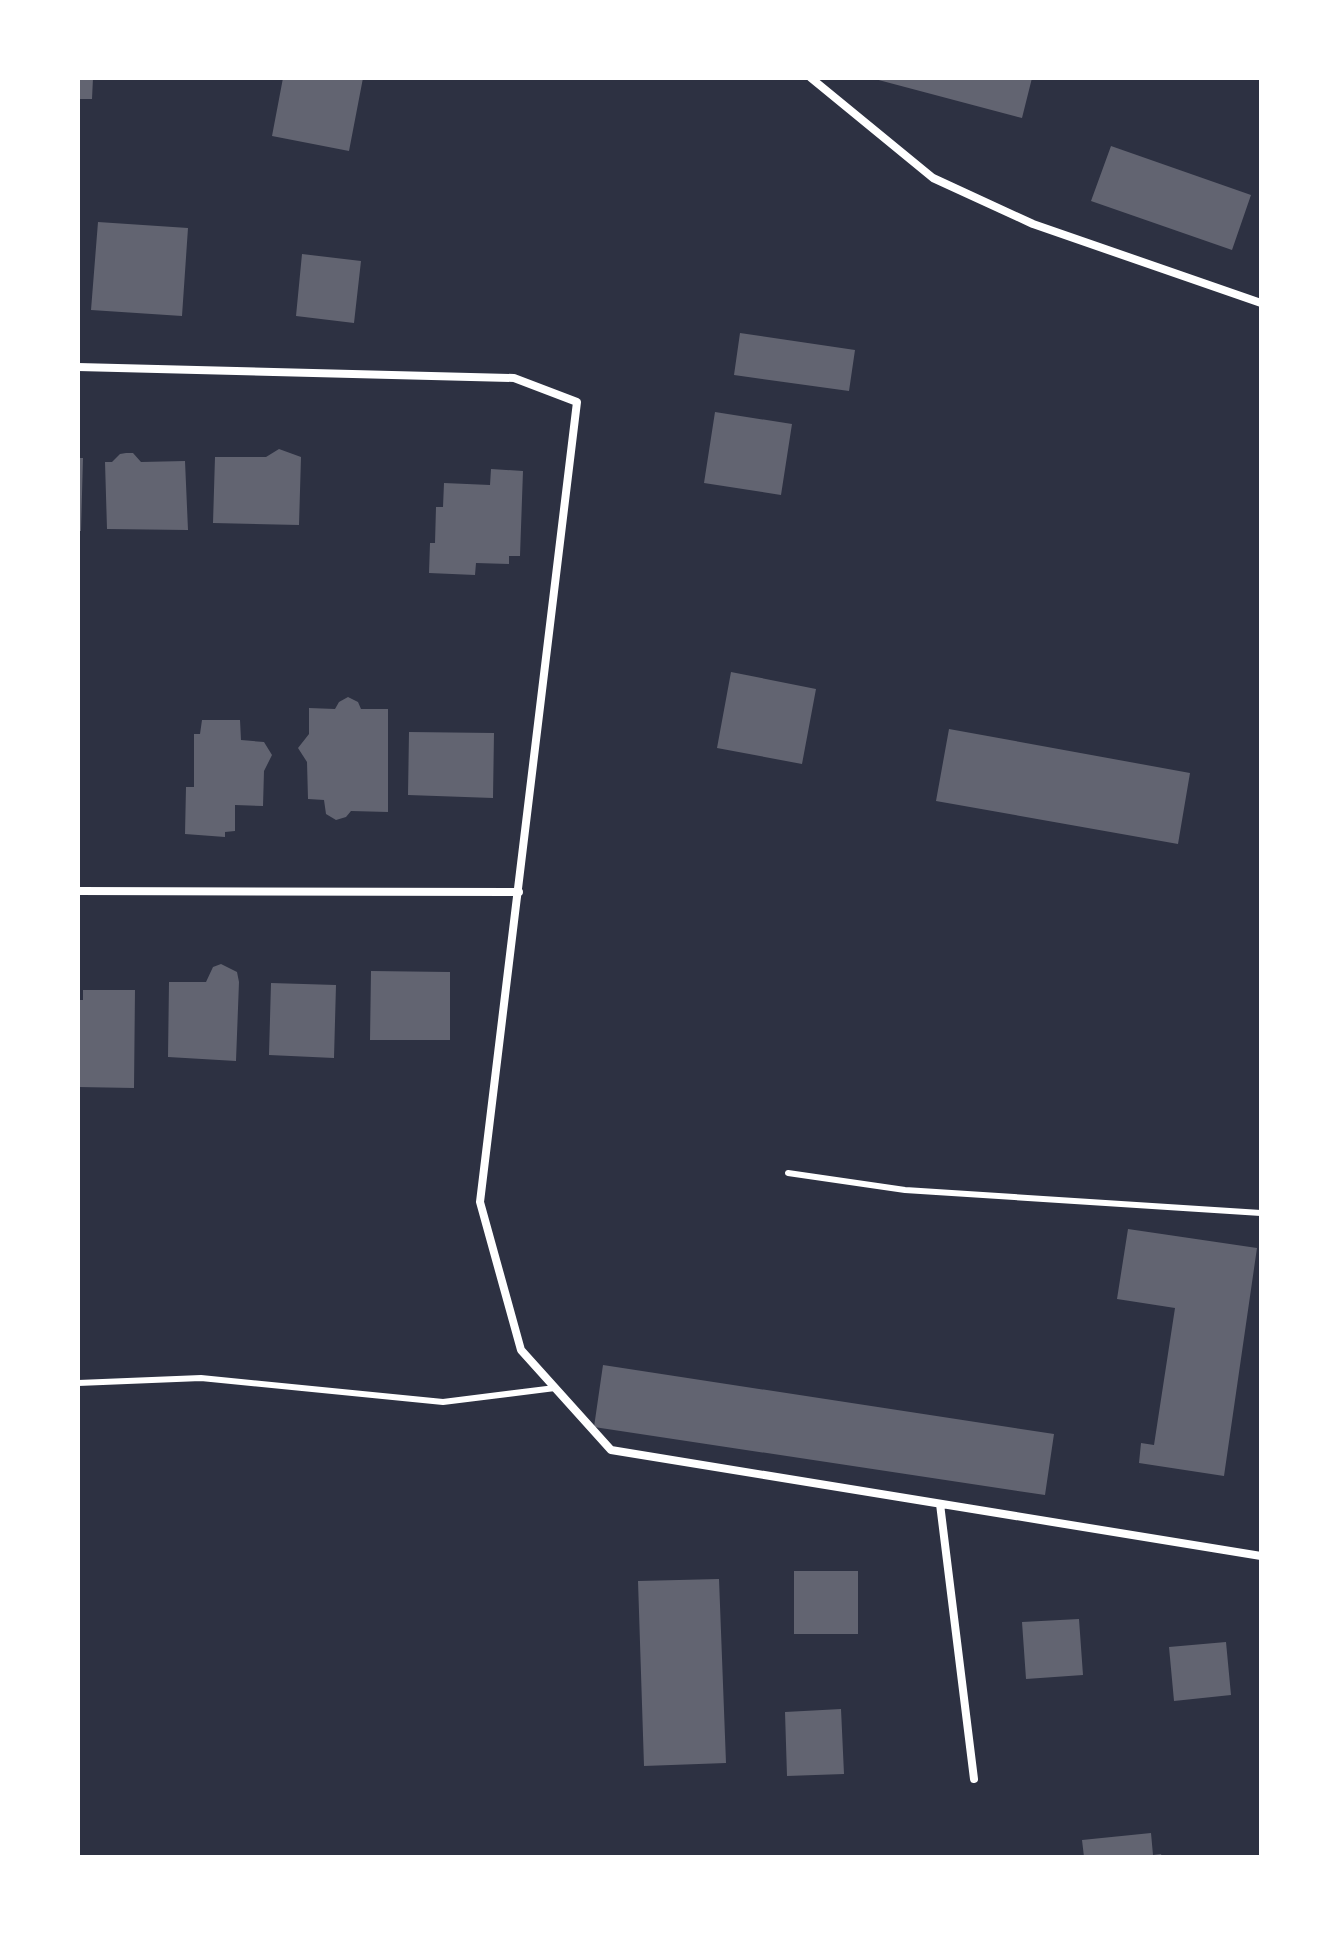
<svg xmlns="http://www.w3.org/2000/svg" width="1339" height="1935" font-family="Arial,sans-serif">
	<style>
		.building { fill: #626471 }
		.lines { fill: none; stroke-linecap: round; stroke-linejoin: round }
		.service { stroke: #fff; stroke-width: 6 }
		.minor { stroke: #fff; stroke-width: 8 }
	</style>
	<rect width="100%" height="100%" fill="#2d3142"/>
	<path class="building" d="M78,78H93L92,99H78Z
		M283,78H363L349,151L272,136Z
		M871,78H1032L1022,118Z
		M1111,146L1251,195L1232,250L1091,201Z
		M98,222L188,228L182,316L91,310Z
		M302,254L361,261L354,323L296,316Z
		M740,333L855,350L849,391L734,375Z
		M715,412L792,424L781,495L704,483Z
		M279,449L301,457L299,525L213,523L215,457H266Z
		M126,453H133L141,462L185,461L188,530L107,529L105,462H112L120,454Z
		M78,458H83L81,531H78Z
		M491,469L523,471L520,556H509V564L476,563L475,575L429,573L430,543H435L436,507H443L444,483L490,485Z
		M731,672L816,689L802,764L717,748Z
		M348,697L358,702L361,709H388V812L351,811L346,817L336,820L326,814L324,800L308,799L307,762L298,748L309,734V708L335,709L339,702Z
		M202,720H240L241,740L264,742L272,755L264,771L263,806L235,805V831L225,832V837L185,834L186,787H194V734H200Z
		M949,729L1190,773L1178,844L936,801Z
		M409,732L494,733L493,798L408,795Z
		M221,964L237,972L239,982L236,1061L168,1057L169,982H206L213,967Z
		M371,971L450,972V1040H370Z
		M271,983L336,985L334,1058L269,1055Z
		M83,990H135L134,1088L78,1087V1000H83Z
		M1128,1229L1257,1248L1224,1476L1139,1463L1141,1443L1154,1445L1175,1308L1117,1299Z
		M603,1365L1054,1434L1045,1495L594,1427Z
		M794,1571H858V1634H794Z
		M719,1579L726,1763L644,1766L638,1581Z
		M1079,1619L1083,1675L1026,1679L1022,1622Z
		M1226,1642L1231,1695L1174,1701L1169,1647Z
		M841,1709L844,1774L787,1776L785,1712Z
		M1151,1833L1153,1855L1161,1854L1162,1857H1084L1082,1840Z"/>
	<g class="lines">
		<path class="service" d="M788,1173L905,1190L1261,1213
			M78,1383L201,1378L443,1402L555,1388"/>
		<path class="minor" d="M811,78L933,178L1033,224L1261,303
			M78,367L514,378L577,402L480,1202L521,1350L611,1450L1261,1556
			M78,891L519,892
			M940,1504L974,1779"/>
	</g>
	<rect width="1339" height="1935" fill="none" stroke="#ffffff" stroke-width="160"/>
</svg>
